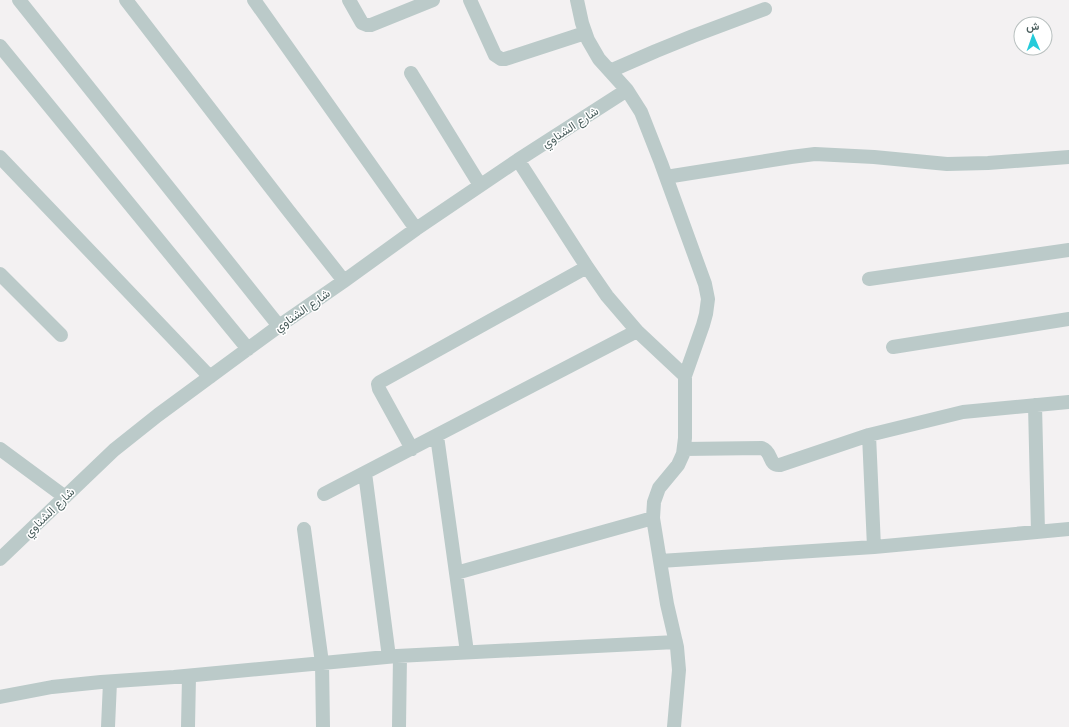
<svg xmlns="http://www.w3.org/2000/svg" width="1069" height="727" font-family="Montserrat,Vazirmatn,sans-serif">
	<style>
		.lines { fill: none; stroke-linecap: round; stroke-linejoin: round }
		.minor { stroke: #bbcac9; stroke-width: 14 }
		.labels { text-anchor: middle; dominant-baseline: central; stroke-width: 3; stroke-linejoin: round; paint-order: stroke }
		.street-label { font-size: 12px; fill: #4a5e5d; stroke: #fff }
	</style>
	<rect width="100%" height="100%" fill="#f3f1f2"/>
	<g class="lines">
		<path class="minor" d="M19,0L279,326
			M126,0L288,210L344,281
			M254,0L416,229
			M349,0L362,23L367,25H371L433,0
			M470,0L495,55L501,59H505L585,33
			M577,0L582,23L588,40L599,59L627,90L641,112L661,163L705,284L708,299L706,314L703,325L685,376V438L683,454L678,465L659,488L654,502L653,518L667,604L677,647L679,670L674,727
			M0,46L248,349
			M610,71L656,51L693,36L765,9
			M411,73L480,185
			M0,157L210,377
			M518,160L587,267L607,296L637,331L685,376
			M666,177L791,157L815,154L874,157L947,164L988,163L1069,157
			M0,274L61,335
			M869,279L1069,250
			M893,347L1069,319
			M1035,405L1038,532
			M869,435L874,547
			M437,436L467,652
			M0,449L65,497
			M412,449L379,389L378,384L380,382L587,267
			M684,449L762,448C773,452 768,466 780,465L869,435L963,412L1069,402
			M365,473L389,657
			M324,494L637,331
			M304,529L322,663L323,727
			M0,559L114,450L158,415L279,326L344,281L416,229L518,160L627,90
			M660,561L874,547L1069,529
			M456,573L653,518
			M0,697L52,687L101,682L174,677L397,656L676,642
			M108,727L110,682
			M188,727L189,676
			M399,727L400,656"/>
	</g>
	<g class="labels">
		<g class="street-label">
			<text transform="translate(570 127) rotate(-33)">شارع الشناوي</text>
			<text transform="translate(302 310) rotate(-35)">شارع الشناوي</text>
			<text transform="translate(49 512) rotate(-44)">شارع الشناوي</text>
		</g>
	</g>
	<g transform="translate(1033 36) rotate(358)"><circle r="19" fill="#ffffff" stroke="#b7bfbe"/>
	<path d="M0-3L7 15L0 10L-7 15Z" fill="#25cbda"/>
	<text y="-6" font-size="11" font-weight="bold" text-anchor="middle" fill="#4a5e5d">ش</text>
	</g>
</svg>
